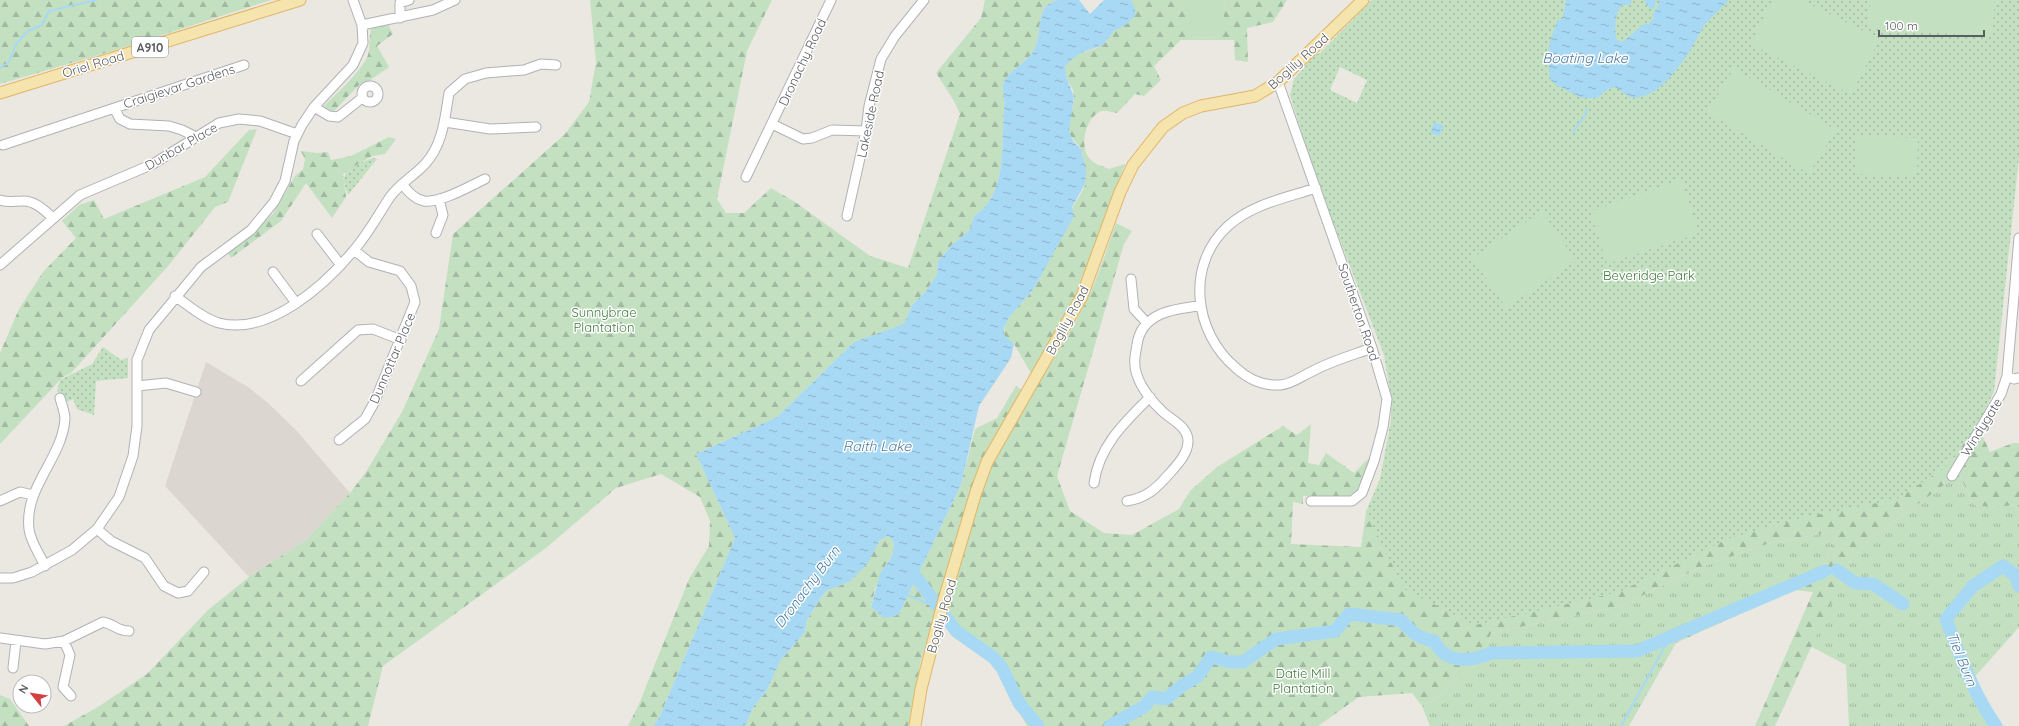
<svg xmlns="http://www.w3.org/2000/svg" width="2019" height="726" font-family="Quicksand,sans-serif">
	<style>
		.education { fill: #dbd7d0 }
		.grass { fill: url(#grass-tufts) }
		.forest { fill: url(#forest-firs); fill-rule: evenodd }
		.park { fill: url(#park-dots); fill-rule: evenodd }
		.pitch { fill: #c3e0c1 }
		.water { fill: url(#water-ripples) }
		.lines { fill: none; stroke-linecap: round; stroke-linejoin: round }
		.stream { stroke: #a8d9f4; stroke-width: 2 }
		.river { stroke: #a8d9f4; stroke-width: 13 }
		.minor-casing { stroke: #afb2b6; stroke-width: 11 }
		.major-casing { stroke: #e0b566; stroke-width: 13 }
		.minor { stroke: #fff; stroke-width: 9 }
		.major { stroke: #f5e4ad; stroke-width: 11 }
		.labels { text-anchor: middle; dominant-baseline: central; stroke-width: 3; stroke-linejoin: round; paint-order: stroke }
		.shield { fill: #fff; stroke: #8c8e90; stroke-width: 1 }
		.shield-label { font-size: 12px; font-weight: bold; fill: #5a5d61 }
		.street-label { font-size: 13px; fill: #5a5d61; stroke: #fff }
		.park-label { font-size: 13px; fill: #3f7c3d; stroke: #fff }
		.water-label { font-size: 14px; font-style: italic; fill: #497ba4; stroke: #fff }
	</style>
	<defs>
		<pattern id="grass-tufts" width="24" height="20" patternUnits="userSpaceOnUse"><rect width="24" height="20" fill="#c3e0c1"/><path d="M3 7l-1-3M5 7V3M7 7l1-3M15 17l-1-3M17 17v-4M19 17l1-3" fill="none" stroke="#a1b9a0"/></pattern>
		<pattern id="forest-firs" width="22" height="20" patternUnits="userSpaceOnUse"><rect width="22" height="20" fill="#c3e0c1"/><path d="M5 1l3.5 6h-7zM16 11l3.5 6h-7z" fill="#a1b9a0"/></pattern>
		<pattern id="park-dots" width="8" height="8" patternUnits="userSpaceOnUse"><rect width="8" height="8" fill="#c3e0c1"/><path d="M2 2h.1M6 6h.1" fill="none" stroke="#a1b9a0" stroke-width="1.8" stroke-linecap="round"/></pattern>
		<pattern id="water-ripples" width="26" height="14" patternUnits="userSpaceOnUse"><rect width="26" height="14" fill="#a8d9f4"/><path d="M2 4q2-2 4 0t4 0M15 11q2-2 4 0t4 0" fill="none" stroke="#8cb3c9"/></pattern>
	</defs>
	<rect width="100%" height="100%" fill="#ebe8e2"/>
	<path class="education" d="M206,362L248,387L268,403L296,430L350,493L306,540L249,577L165,486Z"/>
	<path class="grass" d="M1959,474L1974,505L1989,507L2019,505V627L1972,680L2003,726H1849L1846,665L1810,646L1851,560L1870,539Z
		M1840,530L1823,566L1688,627L1634,648L1486,650L1491,633L1621,606L1701,567L1767,544Z
		M1676,643L1629,726H1430L1422,706L1440,696L1452,682L1473,666L1497,657H1632Z"/>
	<path class="forest" d="M0,0H271L119,49L0,84Z
		M590,0H772L747,51L717,199L726,213H744L771,188L795,202L870,256L908,268L960,114L954,101L936,73L981,18L985,0H1058C1033,6 1044,31 1034,50C1028,62 1003,74 1003,86C1002,90 1004,94 1004,98C1005,109 1003,120 1003,131C1002,160 1002,199 974,216L970,230L953,244L938,261L937,275L926,291L912,305L904,325L854,342L777,417L696,454L735,538L659,718L653,726H628L639,704L689,579L709,546L710,521L700,497L661,474L616,488L546,548L383,666L368,726H64L98,707L147,674L208,610L249,577L306,540L350,493L366,472L402,412L439,329L453,234L565,134L589,102L596,62Z
		M1131,0H1185V37L1221,38L1225,0H1287L1273,22L1247,28L1248,62L1235,60L1234,40H1181L1154,66L1161,80L1144,96L1135,94L1117,113C1111,112 1104,109 1099,112C1085,120 1079,147 1090,159C1095,165 1103,166 1109,169L1125,164L1073,302L1032,375L1014,344L1004,335C1004,312 1024,305 1034,288C1047,265 1057,239 1069,214C1073,205 1081,195 1085,185C1086,181 1083,153 1081,149C1078,143 1071,139 1069,132C1066,119 1077,105 1073,90C1070,83 1063,77 1065,68C1069,52 1092,52 1103,45C1108,41 1110,34 1114,31C1129,20 1140,22 1131,0Z
		M388,24L393,34L377,46L389,67L369,81L359,85L333,112L324,106C336,94 362,71 368,55C371,46 368,36 372,27Z
		M257,129L228,202L215,207L169,265L71,373L62,378L0,444V353L19,309L43,272L76,238L62,221L79,205L94,200L104,219L205,177L249,130Z
		M389,137L396,139L385,154L372,156L343,174L346,197L332,218L306,183L281,221L231,258L228,253L273,214L295,176L303,169L305,159L301,151L317,153L328,152L331,160L351,156Z
		M1116,223L1132,231L1124,244L1057,476L1070,511L1104,533L1132,535L1179,509L1190,491L1217,467L1283,426L1297,435L1311,424L1308,463L1319,465L1326,453L1354,473L1372,455L1360,489L1351,497L1303,496V504L1293,502L1291,544L1361,547L1366,512L1380,479L1994,391L1976,429L1981,433L1990,452L2013,443H2019V505L1989,507L1974,505L1959,474L1870,539L1851,560L1775,726H1755L1813,592L1793,590L1676,643L1632,657H1496L1473,666L1452,682L1440,696L1422,706L1412,693L1359,697L1318,726H1027C1020,714 1015,702 1009,689C1001,673 995,668 990,649L958,630L945,614C961,560 973,503 999,452C1021,408 1050,368 1074,324C1093,293 1104,258 1116,223ZM1840,530L1823,566L1688,627L1635,648L1486,650L1491,633L1621,606L1701,567L1767,544Z
		M1016,386L1024,391L977,473L921,660L908,726H745L754,706L766,692L780,661L805,632L807,620L821,597L828,590L849,582L872,554L880,540L888,536L893,540L894,548L892,556L886,564L875,589L871,607L899,614L961,485L975,429L997,418Z
		M0,695L10,699L29,726H0Z"/>
	<path class="park" d="M1372,0H2019V157L1994,391L1976,429L1944,468L1897,499L1796,519L1730,538L1619,592L1475,625L1404,589L1366,512L1380,479L1391,420V397L1384,355L1314,172L1290,95L1294,79L1315,55L1320,53ZM1340,67L1367,80L1357,103L1330,90Z
		M373,158L377,159L348,195C347,191 344,185 344,180C344,168 363,162 373,158Z
		M103,347L121,360L128,358V378L96,381L94,415L77,409L73,399L66,402L57,391L60,380L92,364Z"/>
	<path class="pitch" d="M1185,0H1225L1222,38L1185,37Z
		M1772,0H1802L1880,39L1851,95L1750,44Z
		M1870,0H1995L1992,37L1868,28Z
		M1734,68L1836,130L1809,174L1707,112Z
		M1856,136L1918,138L1917,177L1855,174Z
		M1681,180L1699,233L1607,264L1590,211Z
		M1542,211L1576,261L1506,308L1472,258Z"/>
	<path class="water" d="M1058,0H1079L1090,14L1104,0H1131L1135,9V16L1127,24L1114,31L1103,45L1081,53L1071,60L1065,67L1066,76L1074,97L1069,131L1073,141L1081,149L1086,171L1085,184L1072,207L1074,216L1033,290L1009,317L1004,328V335L1014,344L1011,358L979,406L961,485L899,614L893,617L884,618L871,607L880,574L892,556L894,548L893,540L888,536L880,540L867,564L849,582L828,590L821,597L807,620L805,632L780,661L766,692L754,706L745,726H653L659,718L735,538L696,454L777,417L854,342L904,324L912,305L926,291L937,275L938,261L953,244L970,230L974,216C1002,199 1002,160 1003,131C1003,120 1005,109 1004,98C1004,94 1002,90 1003,86C1003,74 1028,62 1034,50C1044,31 1033,6 1058,0Z
		M1565,0H1632L1631,4L1621,6C1615,14 1614,31 1617,40L1622,42L1644,24H1649L1654,17L1652,15L1659,5V0L1656,1L1654,9L1649,8L1644,0H1729L1705,24L1687,56L1668,80L1656,90L1647,95L1637,98L1630,97L1615,87L1608,89L1597,98H1582L1556,85L1550,79L1548,59L1550,41L1558,19L1562,20L1566,1Z
		M1435,122L1444,126L1439,136L1430,132Z"/>
	<g class="lines">
		<path class="stream" d="M0,68L9,62L16,44L28,31L42,25L49,11L96,0
			M1573,133C1577,123 1586,119 1587,108
			M908,595L938,608
			M1621,726L1670,637"/>
		<path class="river" d="M1837,570L1855,583L1873,584L1903,604
			M916,577L956,631L994,658L1002,668L1019,703L1038,726
			M1110,726L1145,706L1152,697L1166,699L1183,685L1198,676L1211,657L1230,662H1243L1276,639L1335,631L1349,614L1401,620C1411,632 1418,638 1434,641C1446,664 1470,662 1491,653L1637,651L1825,571
			M1996,726C1973,693 1960,656 1946,619L1973,586L2003,566L2015,575L2019,586"/>
		<g class="minor-casing">
			<path id="minor" d="M400,18V3L409,0
				M362,25L433,10L455,0
				M1278,82L1372,348L1387,399L1383,427L1374,461L1362,493L1352,501H1311
				M362 94a8 8 0 1 1 16 0a8 8 0 1 1-16 0Z
				M314,107L329,116L338,117L362,98
				M114,108L120,119L130,124L169,126L182,130L196,137
				M445,122L490,129L536,127
				M772,124L803,139L812,138L832,130L866,131
				M3,145L244,65
				M746,177L831,0
				M402,184C408,191 414,199 424,201C441,203 470,186 485,179
				M1316,188C1286,198 1252,204 1228,226C1185,265 1194,333 1236,368C1248,379 1262,386 1280,385C1293,384 1301,376 1313,371C1331,361 1353,355 1372,348
				M0,200C8,203 14,201 22,201C34,200 44,210 52,217
				M847,216L866,131L869,106L881,59L895,36L924,0
				M436,233L443,215L439,199
				M317,234L340,264
				M0,265L80,195L153,164L219,123L239,119L260,121L297,134
				M273,272L296,303
				M1131,279L1134,309L1146,322
				M175,296C189,306 203,318 219,323C269,336 325,285 354,250C368,234 378,215 390,197C399,184 414,176 425,164C443,145 445,117 449,93L465,79L486,73L524,70L541,64L556,65
				M2007,376L2014,379L2019,378
				M301,381L358,330L373,329L401,340
				M137,386L166,383L196,392
				M339,440L365,419L375,401L415,302L411,286L400,271L369,262L354,250
				M1952,476L2001,394L2007,376L2019,238
				M1094,483C1099,446 1125,422 1150,397
				M0,501L20,492L33,495
				M1127,501C1146,498 1156,489 1169,474C1177,465 1188,454 1188,441C1188,427 1172,420 1163,412C1153,403 1141,388 1137,375C1133,365 1135,355 1137,345C1141,313 1173,309 1199,306
				M97,529L111,541L145,558L164,586L178,593L188,591L204,572
				M45,566C40,555 30,541 29,529C24,487 62,459 65,419C65,413 62,405 60,398
				M0,578H13L32,572L72,550L97,529L119,497L133,456L137,426V360L149,330L201,267L251,230L274,202L285,181L294,141L302,125L314,107L353,65L363,43L362,25L353,0
				M0,638L45,644L64,641L103,622C114,624 117,631 129,631
				M64,641L70,655L63,687L71,696
				M13,668L16,641"/>
		</g>
		<g class="major-casing">
			<path id="major" d="M0,93L300,0
				M915,726L921,689L943,603L976,492L987,462L1082,296L1120,192L1133,165L1163,127L1183,113L1201,106L1255,96L1278,82L1363,0"/>
		</g>
		<use href="#minor" class="minor"/>
		<use href="#major" class="major"/>
	</g>
	<g class="labels">
		<rect class="shield" x="132" y="37" width="36" height="20" rx="3"/>
		<g class="shield-label">
			<text x="150" y="47">A910</text>
		</g>
		<g class="street-label">
			<text transform="translate(1298 61) rotate(-42)">Boglily Road</text>
			<text transform="translate(802 62) rotate(-65)">Dronachy Road</text>
			<text transform="translate(93 64) rotate(-17)">Oriel Road</text>
			<text transform="translate(179 86) rotate(-18)">Craigievar Gardens</text>
			<text transform="translate(870 114) rotate(-78)">Lakeside Road</text>
			<text transform="translate(181 146) rotate(-30)">Dunbar Place</text>
			<text transform="translate(1359 312) rotate(71)">Southerton Road</text>
			<text transform="translate(1067 320) rotate(-62)">Boglily Road</text>
			<text transform="translate(392 358) rotate(-67)">Dunnottar Place</text>
			<text transform="translate(1981 427) rotate(-58)">Windygate</text>
			<text transform="translate(941 616) rotate(-74)">Boglily Road</text>
		</g>
		<g class="park-label">
			<text x="1649" y="275">Beveridge Park</text>
			<text x="604" y="312">Sunnybrae<tspan x="604" dy="15">Plantation</tspan></text>
			<text x="1303" y="673">Datie Mill<tspan x="1303" dy="15">Plantation</tspan></text>
		</g>
		<g class="water-label">
			<text x="1585" y="58">Boating Lake</text>
			<text x="877" y="446">Raith Lake</text>
			<text transform="translate(807 587) rotate(-53)">Dronachy Burn</text>
			<text transform="translate(1962 659) rotate(68)">Tiel Burn</text>
		</g>
	</g>
	<g transform="translate(32 694) rotate(300)"><circle r="19" fill="#ffffff" stroke="#bdbec0"/>
	<path d="M0-3L7 15L0 10L-7 15Z" fill="#d4403f"/>
	<text y="-6" font-size="11" font-weight="bold" text-anchor="middle" fill="#5a5d61">N</text>
	</g>
	<path d="M1879 30v6h105v-6" fill="none" stroke="#5a5d61" stroke-width="2"/>
	<text x="1885" y="30" font-size="12" fill="#5a5d61" stroke="#ffffff" stroke-width="3" paint-order="stroke">100 m</text>
</svg>
